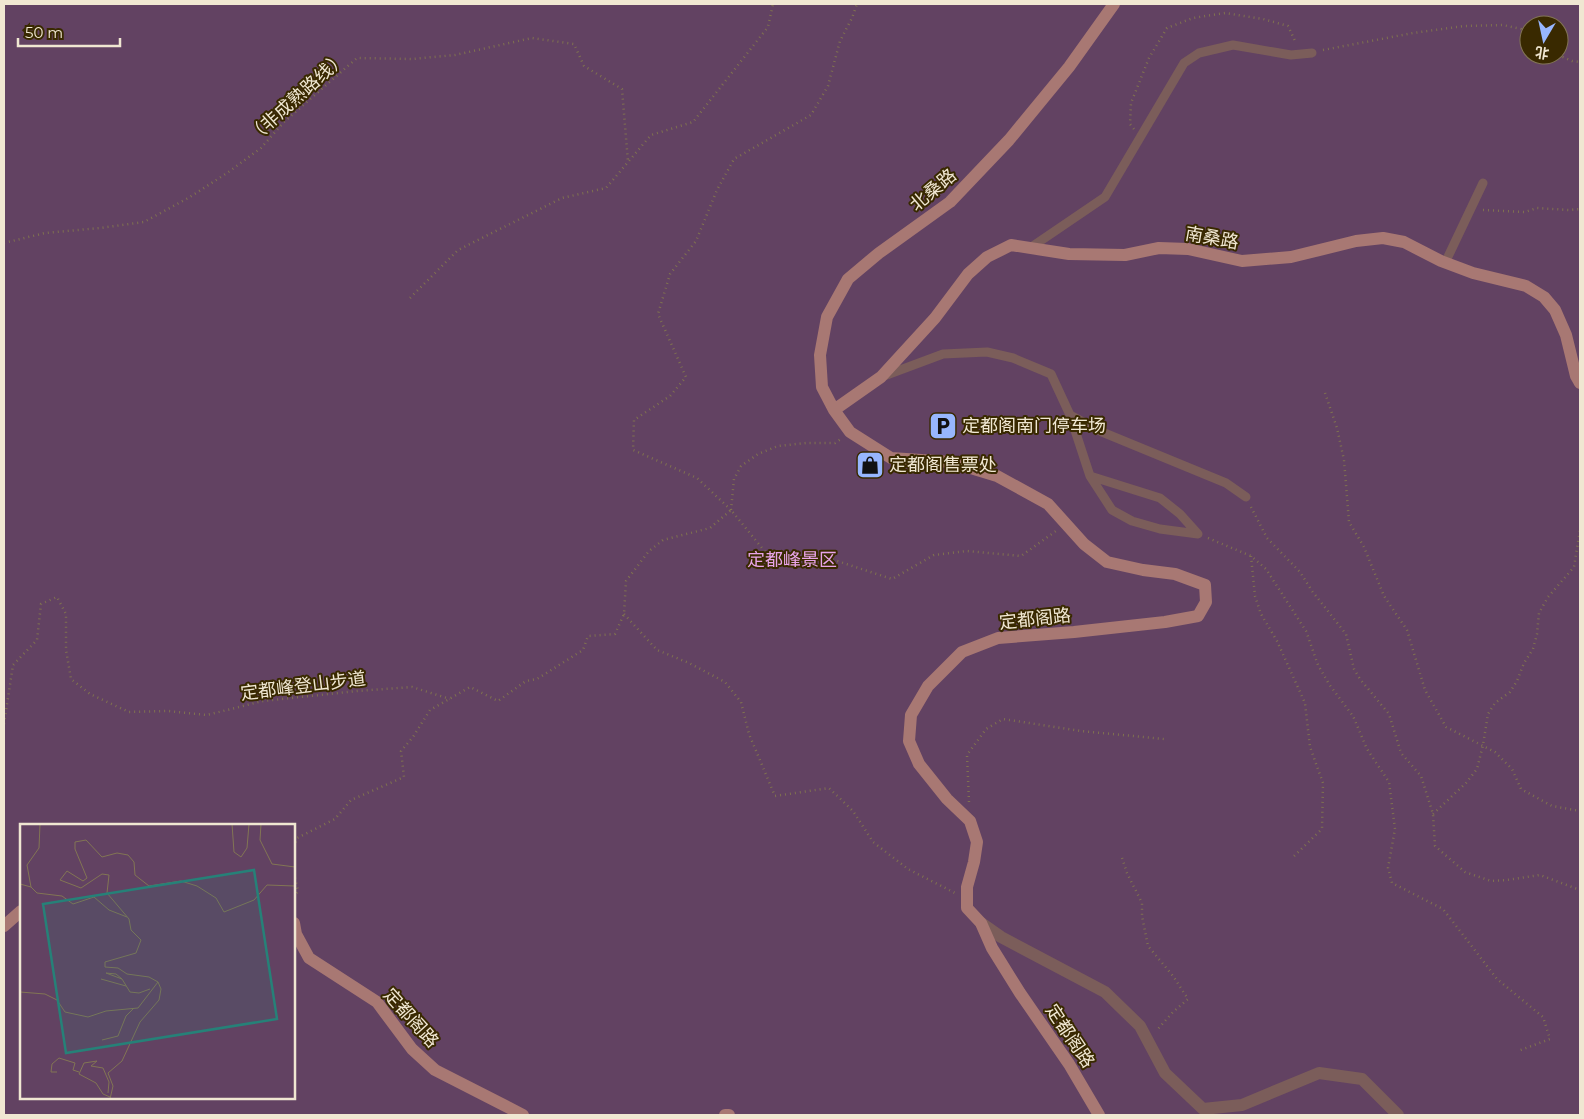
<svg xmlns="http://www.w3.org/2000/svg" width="1584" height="1119" font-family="Montserrat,'Noto Sans SC',sans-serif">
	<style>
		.green { fill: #624262; fill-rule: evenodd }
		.building { fill: #51411a; stroke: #705e37 }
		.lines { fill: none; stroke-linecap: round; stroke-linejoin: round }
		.path { stroke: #7f7150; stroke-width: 2.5; stroke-dasharray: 1 4; stroke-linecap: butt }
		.lane { stroke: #7b5d5a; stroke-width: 9 }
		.street { stroke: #7b5d5a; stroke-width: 12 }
		.secondary { stroke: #a87873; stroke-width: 12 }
		.labels { text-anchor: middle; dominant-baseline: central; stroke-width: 4; stroke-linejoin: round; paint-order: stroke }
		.street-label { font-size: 18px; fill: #f0e7d2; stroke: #392900 }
		.poi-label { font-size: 18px; fill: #f0e7d2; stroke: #392900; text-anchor: start }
		.park-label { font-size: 18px; fill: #e8a4e8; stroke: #392900 }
		.inset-road { fill: none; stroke: #827554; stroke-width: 1 }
		.view { fill: #268178; fill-opacity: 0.15; stroke: #268178; stroke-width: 2.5 }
		.inset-edge { fill: none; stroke: #f0e7d2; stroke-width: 2.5 }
	</style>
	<rect width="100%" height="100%" fill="#392900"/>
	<path class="green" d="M4,4H1580V1115H4ZM1529,25H1559V55H1529ZM21,825H294V1098H21Z"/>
	<path class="building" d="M862,455L883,464L879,475L857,466Z"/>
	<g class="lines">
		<path class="path" d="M1323,50L1413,33L1464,26L1503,25L1521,29L1529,36
			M1558,55L1572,61L1580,62
			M1134,129L1130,124L1131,103L1149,58L1167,28L1193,18L1225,13L1263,19L1288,26L1296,43
			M1483,210L1525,212L1537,208L1569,210L1580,209
			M4,243L45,233L100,228L144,222L190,197L227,173L261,148L284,122L357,58L412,59L455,55L532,38L574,44L584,66L622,89L628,162
			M410,298L458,250L562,198L606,188L651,135L693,122L768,27L773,4
			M1325,393L1337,428L1344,460L1349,522L1364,547L1384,596L1407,630L1425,690L1446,727L1495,752L1512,769L1521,789L1552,806L1580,811
			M1251,507L1267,538L1300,572L1312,591L1346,634L1354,669L1360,679L1389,714L1401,753L1421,776L1433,814L1435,846L1465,872L1491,881L1507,880L1540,875L1580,890
			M731,510L697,478L633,450L634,420L670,396L686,377L658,314L670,274L696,241L717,190L734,159L811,115L828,86L840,41L852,18L857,4
			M731,510L734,479L741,466L758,454L778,446L806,443H835L841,439
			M1208,538L1251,556L1266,569L1306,631L1318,665L1329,684L1353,716L1367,749L1389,782L1395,829L1388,868L1392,883L1443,909L1497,979L1543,1017L1550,1039L1518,1051
			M1251,556L1255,596L1261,614L1277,641L1305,703L1310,747L1323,783L1322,829L1293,857
			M624,614L657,650L689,663L725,682L741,702L749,734L775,796L829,788L853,811L873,842L908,869L955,893
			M4,724L13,665L37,640L41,604L57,597L66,614V650L71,679L90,694L129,712L168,711L207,715L263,701L357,691L412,687L450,699
			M969,802L967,755L986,729L1003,719L1081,731L1164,739
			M1433,814L1466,783L1477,769L1483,745L1488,714L1495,703L1510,692L1517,681L1524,663L1533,649L1537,634L1539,613L1548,597L1574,567L1580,530
			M294,847L297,838L335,819L351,800L404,777L401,751L413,737L430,710L470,687L498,701L526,681L537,679L583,650L588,636L615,634L624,614L626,581L649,551L663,540L710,528L731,510L775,564L828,558L892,579L934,555L967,551L1021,556L1056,531
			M1122,858L1127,873L1142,903V916L1148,946L1173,976L1188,999L1173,1012L1157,1030
			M294,873L298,891L294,898"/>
		<path class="lane" d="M1030,248L1105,197L1184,63L1199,53L1233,45L1291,55L1312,53
			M1445,263L1483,183
			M884,376L943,354L987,352L1013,358L1051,374L1070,415L1090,476L1160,498L1180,514L1198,534L1160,529L1132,521L1112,510L1090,476
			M1070,415L1102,432L1226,483L1246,497"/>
		<path class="street" d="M981,923L1001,937L1105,992L1140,1026L1165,1073L1203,1109L1242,1105L1319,1073L1362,1079L1398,1115"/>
		<path class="secondary" d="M834,410L881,377L935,318L968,274L987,257L1011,245L1069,254L1125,255L1159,248L1188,249L1242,261L1291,257L1356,241L1383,238L1404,242L1441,261L1473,273L1526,286L1544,297L1555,310L1566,335L1576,376L1580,383
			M294,923L296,934L309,958L377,1002L412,1049L435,1070L523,1115
			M4,926L21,911
			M725,1115H729
			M1099,1115L1069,1064L1020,993L992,948L981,923L967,908V887L974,862L977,842L970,821L947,799L919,764L909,741L911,715L928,686L962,652L998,638L1074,632L1165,622L1198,616L1206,602L1205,585L1175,574L1143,570L1107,562L1084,544L1048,504L997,476L951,462L891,458L850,432L834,410L822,387L820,355L827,317L848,279L879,253L950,202L1009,140L1069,67L1114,4"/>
	</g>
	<defs>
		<g id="parking-square" transform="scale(1.4375)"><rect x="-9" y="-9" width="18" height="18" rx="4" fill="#97b6fd" stroke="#392900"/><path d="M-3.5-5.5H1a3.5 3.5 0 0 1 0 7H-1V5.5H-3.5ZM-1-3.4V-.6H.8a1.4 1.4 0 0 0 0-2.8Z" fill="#111"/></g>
		<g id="shop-square" transform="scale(1.4375)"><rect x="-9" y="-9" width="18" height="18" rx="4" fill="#97b6fd" stroke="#392900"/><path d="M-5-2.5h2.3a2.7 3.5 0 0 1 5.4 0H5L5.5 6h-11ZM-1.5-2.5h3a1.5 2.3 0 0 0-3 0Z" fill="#111"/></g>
	</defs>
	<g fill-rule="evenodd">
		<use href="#parking-square" x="943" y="426"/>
		<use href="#shop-square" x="870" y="465"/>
	</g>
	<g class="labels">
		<g class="street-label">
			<text transform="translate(297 97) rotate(-42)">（非成熟路线）</text>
			<text transform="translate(933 190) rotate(-40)">北桑路</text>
			<text transform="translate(1212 238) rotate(10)">南桑路</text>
			<text transform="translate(1035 619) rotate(-6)">定都阁路</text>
			<text transform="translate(303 686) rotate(-7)">定都峰登山步道</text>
			<text transform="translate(411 1018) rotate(48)">定都阁路</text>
			<text transform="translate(1070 1036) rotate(56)">定都阁路</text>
		</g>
		<g class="poi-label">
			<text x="962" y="426">定都阁南门停车场</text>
			<text x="889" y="465">定都阁售票处</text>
		</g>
		<g class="park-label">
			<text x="792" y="560">定都峰景区</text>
		</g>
	</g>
	<g transform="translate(20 824)">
		<rect width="275" height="275" fill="#392900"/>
		<path d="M0,0H275V275H0Z" fill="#624262"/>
		<path class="inset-road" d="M212,0L214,28L221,33L227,24L229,0M241,0L240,16L252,40L275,43M0,60L11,63L7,41L19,24L20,0M11,63L17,69L42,72L53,80L74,73L89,86L107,93M81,155L106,162M102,155L96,150L86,149L102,155L110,168L119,169L130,165M138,158L129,153L107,150L98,144L85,143V138L116,129L121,116L111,106L109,95L87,69L89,51L82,50L61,64L40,56L47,47L63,57L67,54L55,25V18L66,16L82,33L97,29L108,31L114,38L115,51L129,62L161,57L177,62L196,74L204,88L234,76L247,61L275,62M0,168L25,170L37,176L45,188L68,193L86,187L118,184L138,158M82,216L98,212L106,192L114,184M37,248H31L32,240L39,234L55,239L53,246L59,248M88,269L89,258L83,244L71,242L77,237L64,239L59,250L76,259L83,270L90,273M90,275L93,262L88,249L102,237L120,198L139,176L141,165L138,158"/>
		<path class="view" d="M234,46L257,195L46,229L23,80Z"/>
		<rect width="275" height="275" class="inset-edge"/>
	</g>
	<rect width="1584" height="1119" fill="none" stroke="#f0e7d2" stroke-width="10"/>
	<g transform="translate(1544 40) rotate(189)"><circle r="24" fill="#392900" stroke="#827554"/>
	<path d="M0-4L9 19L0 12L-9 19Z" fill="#97b6fd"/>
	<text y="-8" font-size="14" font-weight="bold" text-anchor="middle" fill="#f0e7d2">北</text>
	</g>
	<path d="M18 38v8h102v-8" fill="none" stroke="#f0e7d2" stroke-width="2.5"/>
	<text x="25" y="38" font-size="15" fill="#f0e7d2" stroke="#392900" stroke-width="4" paint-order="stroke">50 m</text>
</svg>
